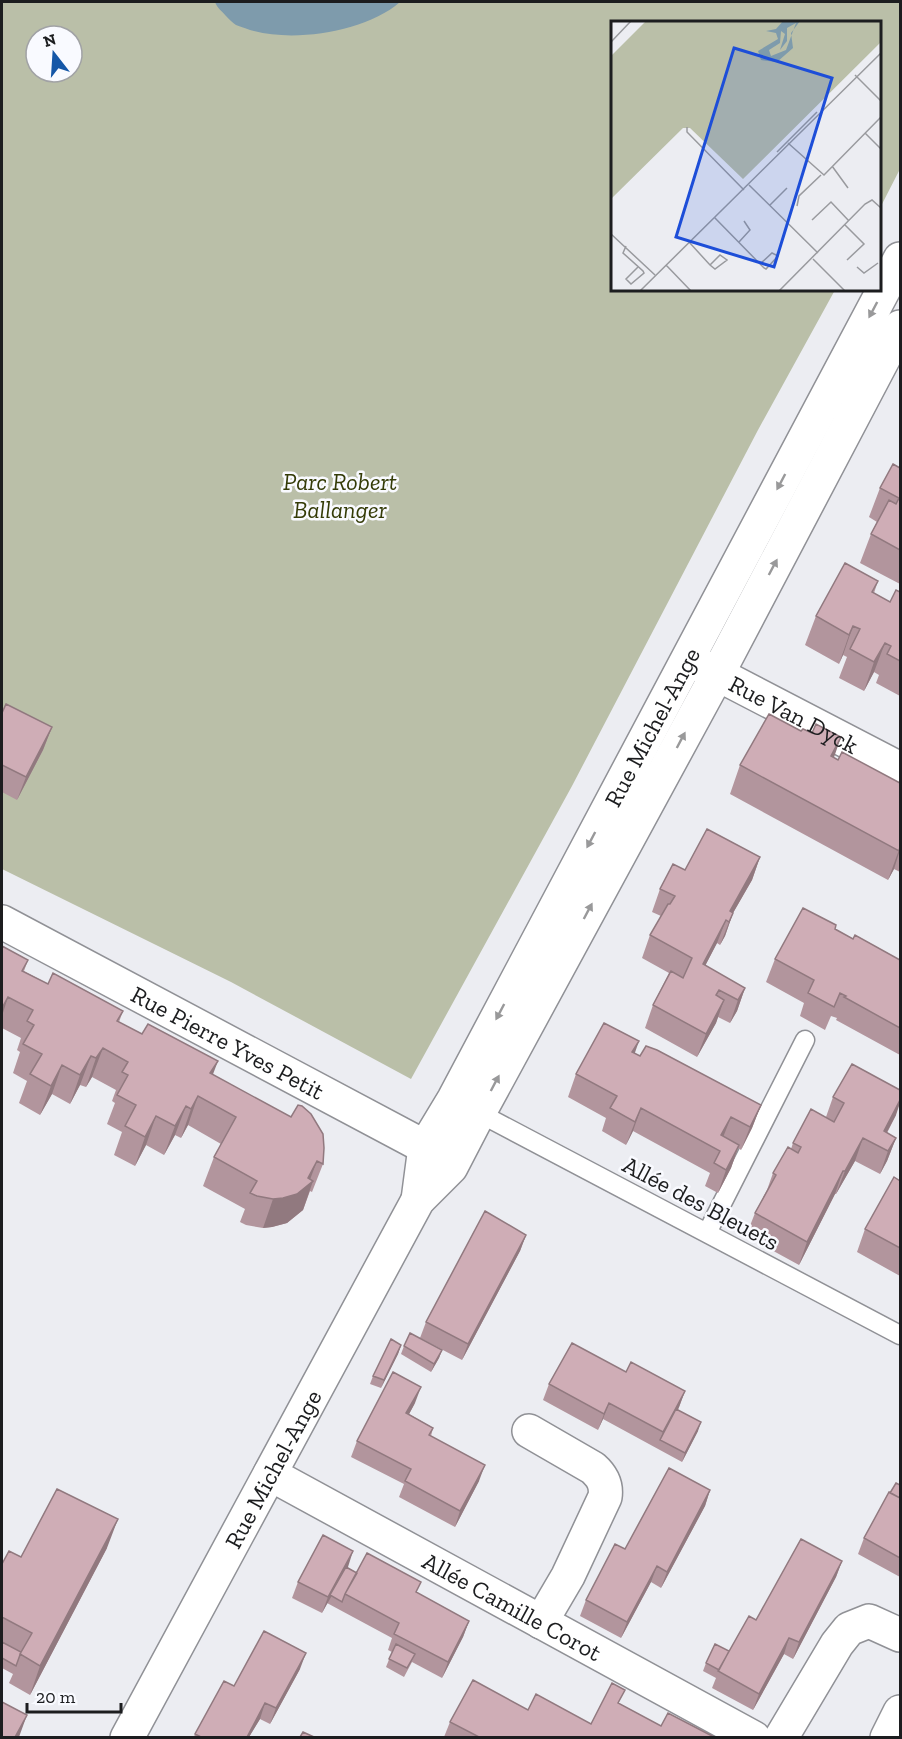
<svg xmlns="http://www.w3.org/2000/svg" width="902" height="1739" font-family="'Zilla Slab',serif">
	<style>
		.green { fill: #babfa8; fill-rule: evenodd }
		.water { fill: #7e9bac }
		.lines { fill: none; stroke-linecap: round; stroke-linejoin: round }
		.service-casing { stroke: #909196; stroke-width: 21 }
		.minor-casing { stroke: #909196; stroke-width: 36 }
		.service { stroke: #fff; stroke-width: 18 }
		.minor { stroke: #fff; stroke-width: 33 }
		.wall { fill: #b2959d }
		.shaded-wall { fill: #91797f }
		.building { fill: #cfadb6; stroke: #91797f; stroke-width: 1.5 }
		.oneway { fill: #99999a }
		.labels { text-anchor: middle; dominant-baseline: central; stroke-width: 5; stroke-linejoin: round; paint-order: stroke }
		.park-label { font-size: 24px; font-style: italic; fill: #343b07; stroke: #f9faff }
		.street-label { font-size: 24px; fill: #1c1d1f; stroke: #f9faff }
		.inset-road { fill: none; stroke: #999a9e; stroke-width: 1.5 }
		.view { fill: #1d4ed8; fill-opacity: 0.15; stroke: #1d4ed8; stroke-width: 3 }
		.inset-edge { fill: none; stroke: #1c1d1f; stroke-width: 3 }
	</style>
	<rect width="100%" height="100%" fill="#ecedf2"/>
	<path class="green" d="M2,2H900V169L880,208V22H612V290H835L758,430L572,786L411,1079L231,982L2,869ZM36,36H72V72H36Z"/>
	<path class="water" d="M215,2H400C366,32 293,43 250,30C246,28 240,27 236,25C233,23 229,19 226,16C222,11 217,8 215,2Z"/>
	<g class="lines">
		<g class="service-casing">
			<path id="service" d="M479,1113L900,1335
				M707,1233L805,1040"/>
		</g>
		<g class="minor-casing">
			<g id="minor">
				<path id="s1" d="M698,664L900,769"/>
				<path id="s2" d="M2,922L425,1147L443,1160"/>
				<path id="s3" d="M418,1200L425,1147L454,1099L900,259"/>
				<path d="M529,1431L593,1468C602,1476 607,1484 605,1497L568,1576L541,1622"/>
				<path id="s4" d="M270,1474L754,1738"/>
				<path id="s5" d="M127,1738L418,1200L451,1167L479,1113L718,673L900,327"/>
				<path d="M781,1738L837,1644L849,1629L869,1621L900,1635"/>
				<path d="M887,1738L900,1712"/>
			</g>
		</g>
		<use href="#service" class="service"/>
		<use href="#minor" class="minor"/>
	</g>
	<path class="wall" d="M900,468V584L860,563L871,534L877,522L869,517L880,488Z
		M878,581L874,593L890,602L900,592V696L876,683L879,675L874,672L864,691L839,678L847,657L843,655L839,664L805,645L816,616Z
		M2,713L52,727L43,750L17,800L2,792Z
		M801,731L812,733L834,758L838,760L900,783V872L894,869L888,880L730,794L740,765Z
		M760,857L752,880L733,913L725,936L720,945L717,943L705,966L745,988L737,1011L730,1023L718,1017L716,1023L697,1057L645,1028L653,1005L669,973L642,958L650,935L661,916L652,912L660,889L685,870Z
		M835,929L853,939L900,960V1055L836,1020L837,1018L831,1016L825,1030L800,1016L804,1003L766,982L775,959Z
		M2,946L28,960L24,971L48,984L123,1011L119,1022L213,1075L323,1164L312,1192L310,1191L303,1210L287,1223L272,1227L263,1228L246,1225L240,1222L245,1209L203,1186L214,1157L221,1144L188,1125L181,1138L175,1135L164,1155L146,1145L135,1166L114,1155L122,1132L107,1124L115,1103L112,1101L116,1090L92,1077L86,1087L80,1085L70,1104L52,1094L40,1115L19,1103L27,1081L13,1073L20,1052L17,1050L21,1038L2,1028Z
		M634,1053L640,1056L761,1105L752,1128L741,1150L738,1148L731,1168L718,1193L705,1186L710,1173L633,1131L626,1145L602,1131L606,1118L568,1097L576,1074Z
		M833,1097L896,1115L887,1133L896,1138L887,1161L880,1174L855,1161L836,1194H835L799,1265L746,1236L755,1213L767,1190L773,1173L791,1149L793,1143L826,1117Z
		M900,1181V1276L857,1252L865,1229Z
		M526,1235L520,1251L462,1360L420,1338L426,1322Z
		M401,1345L398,1354L381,1388L370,1384L373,1376Z
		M404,1346L442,1350L439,1358L431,1372L401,1354Z
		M626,1372L685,1391L678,1410L698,1431L682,1462L603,1419L598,1430L543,1400L549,1384Z
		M415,1403L409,1414L433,1428L431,1436L479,1481L455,1527L399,1497L404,1484L351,1457L357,1441Z
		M900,1485V1577L858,1554L864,1538L890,1493Z
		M710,1490L705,1506L661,1588L651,1582L621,1638L580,1616L586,1600L625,1549Z
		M107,1548L30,1695L9,1683L13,1674L2,1668V1564L21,1557Z
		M842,1561L836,1577L793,1659L784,1654L753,1710L712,1688L716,1678L703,1671L706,1663L729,1651L756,1620Z
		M347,1567L357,1573L417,1593L469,1621L463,1637L442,1678L412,1662L404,1677L386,1667L392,1652L388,1650L392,1638L327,1603L322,1613L292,1598L298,1582Z
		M300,1669L270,1724L260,1719L249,1737H194L195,1734L234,1686Z
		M620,1704L661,1726L714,1737H444L450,1722L528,1710L591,1724Z"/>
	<path class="shaded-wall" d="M853,626L843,655L839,664L849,635Z
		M885,643L874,672L864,691L874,662Z
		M52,727L43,750L17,800L26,777Z
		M841,737L831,766V756Z
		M900,847V850L894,869L888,880Z
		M760,857L752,880L733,913L725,936L720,945L729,922L730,911Z
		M726,920L717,943L694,987L703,964Z
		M745,988L737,1011L730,1023L738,1000Z
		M8,997L2,1016V1009Z
		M724,1000L716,1023L697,1057L706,1034Z
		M639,1041L631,1064L632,1052Z
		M103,1048L92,1077L86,1087L96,1058Z
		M91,1056L80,1085L70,1104L80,1075Z
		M218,1061L207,1090L210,1073Z
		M62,1065L52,1094L40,1115L51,1086Z
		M198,1096L188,1125L181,1138L191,1109Z
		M900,1100V1103L896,1115L879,1147L884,1131Z
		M761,1105L752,1128L741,1150L750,1127Z
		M186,1106L175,1135L164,1155L175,1126Z
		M641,1108L633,1131L626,1145L635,1122Z
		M156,1116L146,1145L135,1166L145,1137Z
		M731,1117L722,1140L721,1135Z
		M863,1138L855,1161L836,1194L845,1171Z
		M896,1138L887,1161L880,1174L888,1151Z
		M739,1145L731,1168L718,1193L726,1170Z
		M317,1161L308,1185L313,1181L303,1210L287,1223L272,1227L263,1228L273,1199L308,1178Z
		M843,1171L835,1194L799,1265L807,1242Z
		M526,1235L520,1251L462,1360L468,1344Z
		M401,1345L398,1354L381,1388L384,1380Z
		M442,1350L439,1358L431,1372L434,1364Z
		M421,1387L415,1403L401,1429L406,1413Z
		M685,1391L679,1407L661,1441L660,1440L663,1432Z
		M609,1403L603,1419L598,1430L604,1414Z
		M701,1422L698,1431L682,1462L685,1453Z
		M485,1465L479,1481L455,1527L460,1511Z
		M710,1490L705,1506L661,1588L667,1572Z
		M118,1519L107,1548L30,1695L40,1666Z
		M353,1551L348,1567L322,1613L328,1597Z
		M842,1561L836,1577L793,1659L799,1642Z
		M657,1566L651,1582L621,1638L627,1622Z
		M469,1621L463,1637L442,1678L448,1662Z
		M789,1638L784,1654L753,1710L759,1694Z
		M306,1653L300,1669L270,1724L276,1708Z
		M265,1703L260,1719L249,1737H247Z
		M27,1715L19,1737H15Z"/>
	<path class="building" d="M893,464L900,468V550L871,534L889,500L896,504L899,498L880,488Z
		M845,563L878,581L872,592L890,602L896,590L900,592V661L887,654L891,646L885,643L874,662L850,649L860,629L853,626L849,635L816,616Z
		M6,704L52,727L26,777L2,765V713Z
		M769,714L801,731L803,729L812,733L816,724L841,737L831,756L838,760L842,752L900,783V847L899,851L740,765Z
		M707,829L760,857L730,911L733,913L729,922L726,920L703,964L745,988L738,1000L719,990L716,995L724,1000L706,1034L653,1005L671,971L683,978L692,958L650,935L668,904H670L675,896L660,889L673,864L685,870Z
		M803,908L836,925L835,929L853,939L855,935L900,960V1028L844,997L846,996L840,993L834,1007L808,993L814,980L775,959Z
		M2,946L28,960L22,971L48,984L53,973L123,1011L117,1021L142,1034L148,1024L218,1061L210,1073L291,1117L298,1105L302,1106L311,1114L323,1134L324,1148L323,1164L317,1161L308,1178L313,1181L297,1194L283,1198L273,1199L257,1196L250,1193L257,1181L214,1157L236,1117L198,1096L191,1109L186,1106L175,1126L156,1116L145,1137L125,1126L136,1105L117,1095L128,1075L122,1072L128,1062L103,1048L96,1058L91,1056L80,1075L62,1065L51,1086L30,1074L42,1054L23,1044L34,1025L27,1021L33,1010L8,997L2,1008Z
		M604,1023L639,1041L632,1052L640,1056L646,1046L657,1050L761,1105L750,1127L731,1117L721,1135L739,1145L726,1170L714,1163L720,1151L641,1108L635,1122L610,1108L617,1096L576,1074Z
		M852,1064L900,1090V1100L884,1131L896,1138L888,1151L863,1138L845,1171H843L807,1242L755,1213L776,1175L773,1173L788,1147L798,1153L801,1147L793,1143L811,1109L834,1122L844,1103L833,1097Z
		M894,1177L900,1181V1248L865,1229Z
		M485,1211L526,1235L468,1344L426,1322Z
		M410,1333L442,1350L434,1364L404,1346Z
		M391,1339L401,1345L384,1380L373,1376Z
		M572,1343L626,1372L631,1362L685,1391L663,1432L609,1403L604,1414L549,1384Z
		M393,1372L421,1387L406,1413L433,1428L429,1435L485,1465L460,1511L405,1481L411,1469L357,1441Z
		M676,1409L701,1422L685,1453L660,1440Z
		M669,1468L710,1490L667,1572L657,1566L627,1622L586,1600L615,1544L625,1549Z
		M896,1483L900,1485V1498L890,1493Z
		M57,1489L118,1519L40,1666L20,1654L32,1633L2,1617V1618V1564L9,1551L21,1557Z
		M889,1492L900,1498V1558L864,1538Z
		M323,1535L353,1551L328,1597L298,1582Z
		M801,1539L842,1561L799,1642L789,1638L759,1694L718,1671L749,1616L756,1620Z
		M367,1553L421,1582L416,1592L469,1621L448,1662L394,1634L399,1623L345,1594Z
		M346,1567L357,1573L345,1594L342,1602L330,1595Z
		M264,1631L306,1653L276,1708L265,1703L247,1737H201L195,1734L224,1681L234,1686Z
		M2,1642L21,1652L16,1666L2,1658Z
		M396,1644L415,1654L407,1668L389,1659Z
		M715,1644L729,1651L719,1670L706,1663Z
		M473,1680L528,1710L536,1694L591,1724L612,1683L625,1690L618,1703L661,1726L668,1713L714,1737H479L450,1722Z
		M2,1702L27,1715L15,1737H2Z
		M303,1732L314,1737H300Z"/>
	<defs><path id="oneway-solid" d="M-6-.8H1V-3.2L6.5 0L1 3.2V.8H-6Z" transform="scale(1.5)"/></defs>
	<g class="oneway">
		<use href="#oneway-solid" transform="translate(873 310) rotate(118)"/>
		<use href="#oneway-solid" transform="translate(781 482) rotate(118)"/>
		<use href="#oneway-solid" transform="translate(773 567) rotate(-62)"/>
		<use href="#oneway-solid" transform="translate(681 740) rotate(-62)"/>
		<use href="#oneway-solid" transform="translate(591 840) rotate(118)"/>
		<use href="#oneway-solid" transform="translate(588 911) rotate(-62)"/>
		<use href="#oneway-solid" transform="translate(500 1012) rotate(118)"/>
		<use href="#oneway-solid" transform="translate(495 1083) rotate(-62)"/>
	</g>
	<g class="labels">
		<g class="park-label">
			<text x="340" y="481">Parc Robert<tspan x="340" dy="28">Ballanger</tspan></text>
		</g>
		<g class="street-label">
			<text stroke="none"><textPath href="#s1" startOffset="108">Rue Van Dyck</textPath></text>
			<text stroke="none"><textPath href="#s3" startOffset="531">Rue Michel-Ange</textPath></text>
			<text stroke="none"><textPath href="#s2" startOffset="256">Rue Pierre Yves Petit</textPath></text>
			<text transform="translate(701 1203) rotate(28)">Allée des Bleuets</text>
			<text stroke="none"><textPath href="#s5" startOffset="306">Rue Michel-Ange</textPath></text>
			<text stroke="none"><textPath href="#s4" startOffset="276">Allée Camille Corot</textPath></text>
		</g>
	</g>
	<g transform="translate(611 21)">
		<rect width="270" height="270" fill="#ecedf2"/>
		<path d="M35,0H270V21L132,158L79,107H72L0,178V35Z" fill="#babfa8"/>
		<path d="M172,0H189L180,12L182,27L166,41L150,39L147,30L167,18L165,12L155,10L165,8ZM185,2L175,29L160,35L158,29L169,22L170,10L174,13L169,29L176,20V7Z" fill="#7e9bac" fill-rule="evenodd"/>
		<path class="inset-road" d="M0,21L20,0M244,54L270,80M76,106V111L133,169M254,112L270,128M177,122L213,154L270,96M166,131L206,91M221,145L237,167M138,164L207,232M159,184L176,167M186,185L188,175L210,154M103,196L153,247L155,248L167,235L161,232L149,243M201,199L220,181L238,200M234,204L253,223L236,239M0,213L44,254M78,221L99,244L104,248L116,239L109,234L99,244M128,221L139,209L133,200M15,225L12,232L32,250L33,252L20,263L15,258L27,246M202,238L234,270M55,244L80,270M246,246L253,252L267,242M29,270L270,32M168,270L254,183L261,179L270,187"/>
		<path class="view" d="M123,27L221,57L163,246L65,216Z"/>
		<rect width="270" height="270" class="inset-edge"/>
	</g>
	<rect width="902" height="1739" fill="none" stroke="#1c1d1f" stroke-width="6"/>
	<g transform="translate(54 54) rotate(343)"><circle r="28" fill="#f9faff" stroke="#a1a2a5" stroke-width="1.5"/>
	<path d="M0-4.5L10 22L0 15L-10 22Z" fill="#1557a7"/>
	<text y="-9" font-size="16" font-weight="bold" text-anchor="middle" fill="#1c1d1f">N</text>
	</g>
	<path d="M27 1703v9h94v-9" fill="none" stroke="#1c1d1f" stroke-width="3"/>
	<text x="36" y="1703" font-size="18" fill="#1c1d1f" stroke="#f9faff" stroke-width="4.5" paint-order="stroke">20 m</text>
</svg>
